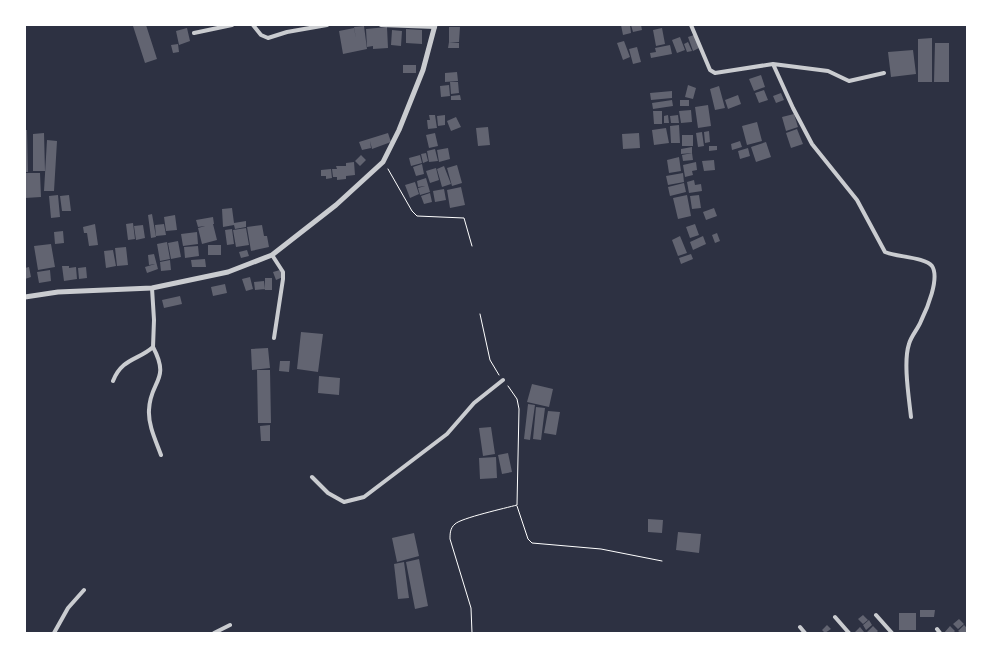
<svg xmlns="http://www.w3.org/2000/svg" width="992" height="658" font-family="'Asap Condensed',sans-serif">
	<style>
		.building { fill: #626471 }
		.lines { fill: none; stroke-linecap: round; stroke-linejoin: round }
		.path { stroke: #fff; stroke-width: 1 }
		.minor { stroke: #caccd0; stroke-width: 4 }
		.tertiary { stroke: #caccd0; stroke-width: 5 }
	</style>
	<rect width="100%" height="100%" fill="#2d3142"/>
	<path class="building" d="M138,25H146L157,59L145,63L133,26Z
		M621,25H630L631,33L623,35Z
		M631,25H641L642,30L633,32Z
		M364,26L367,49L343,54L339,31L354,28L356,38L354,27Z
		M387,27L388,48L373,49V46L367,47L366,29Z
		M449,27H460L459,42H449Z
		M187,28L190,41L179,45L176,31Z
		M662,28L665,44L656,46L653,30Z
		M406,29L422,30V44L406,43Z
		M392,30L402,31L401,46L391,45Z
		M694,35L699,48L693,51L688,37Z
		M680,37L685,50L677,53L672,40Z
		M932,38V82H918V39Z
		M624,41L630,57L623,60L617,43Z
		M449,42L459,43V48H448Z
		M688,42L692,51L687,52L684,44Z
		M935,43H949V82H934Z
		M178,44L179,52L173,53L171,45Z
		M670,45L672,54L651,58L650,53L656,52L655,48Z
		M637,47L641,62L633,64L629,49Z
		M913,50L916,74L891,77L888,52Z
		M403,65H416V73H403Z
		M457,72L458,81L445,82V73Z
		M761,75L765,87L754,91L749,79Z
		M450,82H458L459,93L451,94Z
		M449,85L450,96L441,97L440,86Z
		M688,85L696,88L693,99L685,97Z
		M719,86L725,108L715,110L710,89Z
		M764,90L768,100L759,103L755,93Z
		M672,91V98L651,100L650,93Z
		M781,93L784,100L776,103L773,96Z
		M460,95L461,100H451V96Z
		M738,95L741,104L728,109L725,100Z
		M672,100L673,106L653,109L652,103Z
		M680,100H689V106H680Z
		M708,105L711,126L698,128L695,107Z
		M691,110L692,122L681,123L679,111Z
		M653,111H662V124H654Z
		M794,114L798,127L786,131L782,117Z
		M429,115H435L437,128L428,129L427,120H430Z
		M445,115V125L438,126L437,116Z
		M668,115L669,123H664V116Z
		M678,115L679,123H671L670,116Z
		M456,117L461,127L451,131L447,121Z
		M757,122L762,141L747,145L742,126Z
		M679,125L680,143H671L670,126Z
		M488,127L490,145L478,146L476,128Z
		M666,128L669,143L654,145L652,130Z
		M797,129L803,144L791,148L786,133Z
		M25,130H27L28,172H25Z
		M709,131L710,142L705,143L704,132Z
		M702,132L704,146L698,147L696,133Z
		M44,133L45,171H33V134Z
		M388,133L391,142L372,149L370,141L371,148L362,150L359,142Z
		M435,133L438,146L429,148L426,135Z
		M639,133L640,148L623,149L622,134Z
		M682,135H693V146H682Z
		M47,140L57,141L54,191H44Z
		M740,141L742,147L732,150L731,144Z
		M766,142L771,157L756,162L751,147Z
		M709,146H717V150L709,151Z
		M692,147V153L681,154V149Z
		M448,148L450,159L439,162L437,150Z
		M748,148L750,156L740,159L738,151Z
		M435,149L438,161L429,162L427,151Z
		M426,153L428,161L423,163L421,154Z
		M692,153L693,160L683,161L682,155Z
		M361,155L366,160L360,166L355,161Z
		M420,155L422,163L411,166L409,158Z
		M679,157L681,171L669,173L667,160Z
		M714,160L715,170L704,171L702,161Z
		M354,162L355,175L346,176V179L337,180V177H333L332,169H337L336,166H346V163Z
		M696,162L697,170L692,171L693,175L685,177L683,165Z
		M422,164L424,174L416,176L413,167Z
		M457,165L462,183L452,186L447,168Z
		M444,166L451,184L442,187L437,169Z
		M436,168L439,180L430,183L426,171Z
		M331,169L332,178L326,179V176H321V170Z
		M25,173H40L41,197L25,198Z
		M683,173L684,182L668,185L666,176Z
		M426,178L430,192L420,195L418,188L425,186L418,187L417,181Z
		M694,180L695,185L701,184L702,191L689,193L687,182Z
		M415,182L419,194L410,198L405,185Z
		M684,183L686,192L670,196L668,187Z
		M461,187L465,205L450,208L447,190Z
		M444,189L446,200L435,202L433,191Z
		M430,193L432,202L424,204L421,196Z
		M58,195L60,217L51,218L49,196Z
		M69,195L71,211H62L60,196Z
		M687,195L691,216L678,219L673,198Z
		M699,195L701,208L692,209L690,196Z
		M232,208L234,223L246,221V227L235,229L234,225L223,227L222,209Z
		M714,208L717,216L706,220L703,212Z
		M152,214L156,237L151,238L148,215Z
		M175,215L177,230L166,231L164,217Z
		M213,217L214,224H213L217,240L202,244L198,228L205,226L198,227L196,220Z
		M133,223L135,239L128,240L126,224Z
		M95,224L98,245L89,246L87,233H84L83,227Z
		M164,224L166,235L156,236L155,225Z
		M695,224L699,235L690,238L686,227Z
		M143,225L145,238L136,240L134,226Z
		M262,225L264,236H267L269,247L251,251L247,227Z
		M246,228L249,245L236,247L233,230Z
		M232,229L234,244L227,245L225,230Z
		M63,231L64,243L55,244L54,232Z
		M197,232L198,244L183,246L181,234Z
		M717,233L720,241L715,243L712,235Z
		M680,236L687,253L678,256L672,240Z
		M703,236L706,244L693,250L690,242Z
		M178,241L181,257L171,259L168,243Z
		M167,242L170,259L160,261L157,244Z
		M51,244L55,267L38,270L34,246Z
		M208,245H221V255H208Z
		M198,246L199,256L185,258L184,247Z
		M126,247L128,265L117,266L115,248Z
		M113,250L116,266L106,268L104,251Z
		M247,250L249,256L241,258L239,252Z
		M154,254L158,269L147,273L145,267L155,264L149,265L148,255Z
		M691,254L693,259L681,264L679,258Z
		M205,259L206,267H192L191,260Z
		M170,260L171,270L161,271L160,262Z
		M62,266H69V268L76,267L77,279L64,281Z
		M29,267L31,277L25,279V268Z
		M86,267L87,278L79,279L78,268Z
		M50,270L51,281L39,283L37,272Z
		M280,270L283,277L276,280L273,272Z
		M250,277L253,289L246,291L242,279Z
		M265,278H272V290H265Z
		M264,281L265,289L255,290L254,282Z
		M225,284L227,293L213,296L211,287Z
		M180,296L182,304L164,308L162,300Z
		M301,332L323,334L318,372L297,369Z
		M268,348L270,368L252,370L251,349Z
		M280,361H290L289,372L279,371Z
		M257,370H270L271,423H258Z
		M319,376L340,378L339,395L318,393Z
		M532,384L553,389L549,407L527,402Z
		M528,404L535,405L530,440L524,439Z
		M536,407L545,408L541,440L533,439Z
		M548,411L560,412L556,435L544,433Z
		M270,425V441H261L260,426Z
		M491,427L495,454L483,456L479,428Z
		M508,453L512,472L502,474L498,455Z
		M496,457L497,478L480,479L479,458Z
		M648,519L663,520L662,533L648,532Z
		M678,532L701,534L699,553L676,550Z
		M414,533L419,556L397,562L392,538Z
		M419,559L428,606L415,609L406,562Z
		M404,562L409,598L398,599L394,564Z
		M920,610H935L934,617H920Z
		M899,613H916V630H899Z
		M863,615L868,620L863,624L858,619Z
		M959,619L964,624L958,629L953,624Z
		M869,620L872,625L866,630L863,625Z
		M827,625L831,629L825,633L822,630Z
		M964,625L967,628V632L961,633L958,631Z
		M873,626L878,631L876,633H866Z
		M950,626L955,631L953,633H944Z
		M860,627L864,632L854,633Z"/>
	<g class="lines">
		<path class="path" d="M388,169L412,211L417,216L464,218L472,246
			M480,314L490,360L499,375
			M517,506L528,539L532,543L601,549L662,561
			M472,633L471,608L450,539C450,534 450,528 455,524C461,518 506,508 517,505L519,409L517,399L508,386"/>
		<path class="minor" d="M253,25L261,35L268,38L287,32L327,25
			M381,25L435,27
			M691,25L710,70L715,73L773,64L793,108L812,144L857,200L885,252C896,257 925,257 932,266C940,278 927,309 921,321C918,329 911,336 909,344C903,362 909,398 911,417
			M194,33L232,25
			M773,64L828,71L849,81L884,73
			M272,255L283,272V279L274,338
			M153,347C171,381 150,380 149,410C148,425 156,441 161,455
			M113,381C122,358 139,360 153,347L154,320L152,288
			M312,477L328,493L344,502L364,497L447,434L474,403L503,380
			M876,615L892,633
			M835,617L849,633
			M800,627L805,633
			M937,629L940,633
			M54,633L68,608L84,590
			M214,633L230,625"/>
		<path class="tertiary" d="M25,297L58,292L152,288L228,272L272,255L336,205L383,162L399,130L423,70L435,25"/>
	</g>
	<rect width="992" height="658" fill="none" stroke="#ffffff" stroke-width="52"/>
</svg>
